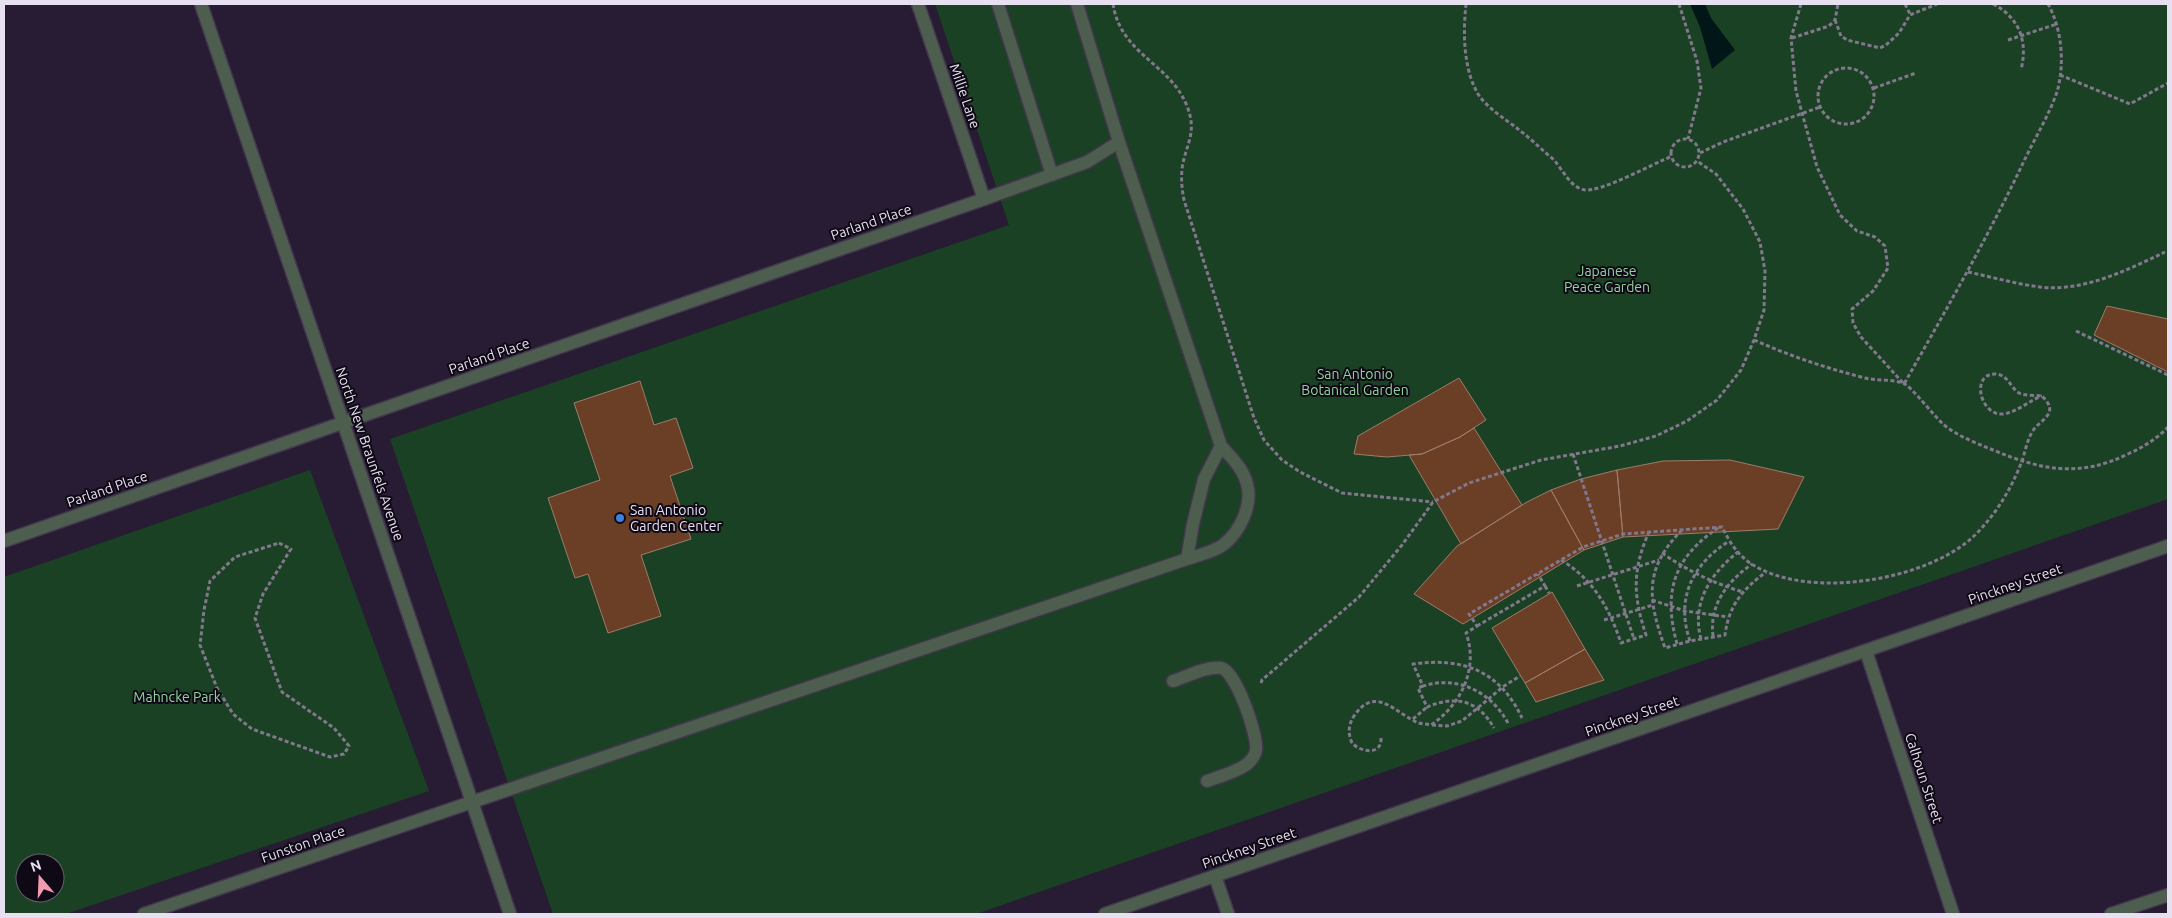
<svg xmlns="http://www.w3.org/2000/svg" width="2172" height="918" font-family="Ubuntu,sans-serif">
	<style>
		.green { fill: #1b4124; fill-rule: evenodd }
		.water { fill: #011617 }
		.building { fill: #6b3e26; stroke: #9c7c6c }
		.lines { fill: none; stroke-linecap: round; stroke-linejoin: round }
		.service-casing { stroke: #42374e; stroke-width: 15 }
		.minor-casing { stroke: #42374e; stroke-width: 15 }
		.tertiary-casing { stroke: #42374e; stroke-width: 15 }
		.path { stroke: #82788d; stroke-width: 3; stroke-dasharray: 4 2.5; stroke-linecap: butt }
		.service { stroke: #4e5e4e; stroke-width: 12 }
		.minor { stroke: #4e5e4e; stroke-width: 12 }
		.tertiary { stroke: #4e5e4e; stroke-width: 12 }
		.shop-dot { fill: #3f7fe0; stroke: #0e0914; stroke-width: 2 }
		.labels { text-anchor: middle; dominant-baseline: central; stroke-width: 4; stroke-linejoin: round; paint-order: stroke }
		.street-label { font-size: 14px; fill: #e7e0f1; stroke: #0e0914 }
		.park-label { font-size: 14px; fill: #91d59e; stroke: #0e0914 }
		.poi-label { font-size: 14px; fill: #e7e0f1; stroke: #0e0914; text-anchor: start }
	</style>
	<rect width="100%" height="100%" fill="#271c34"/>
	<path class="green" d="M935,4H2168V499L976,914H553L390,439L1009,225Z
		M310,470L429,791L66,914H4V577ZM25,863H55V893H25Z"/>
	<path class="water" d="M1690,4H1705L1711,18L1735,50L1712,69L1700,27Z"/>
	<path class="building" d="M2107,306L2168,319V372L2094,335Z
		M1459,378L1486,420L1460,437L1422,454L1387,457L1354,454L1358,436Z
		M640,381L654,425L676,418L693,468L670,476L691,539L641,555L661,616L608,633L588,574L575,578L548,498L600,480L574,403Z
		M1474,428L1522,505L1461,544L1409,455L1422,454L1460,437Z
		M1730,460L1804,477L1778,529L1623,537L1617,470L1663,461Z
		M1617,470L1623,537L1584,550L1551,490L1581,479Z
		M1551,490L1584,550L1463,624L1414,594L1457,546L1527,502Z
		M1552,592L1585,649L1525,683L1492,628Z
		M1585,649L1604,680L1536,702L1525,683Z"/>
	<g class="lines">
		<g class="service-casing">
			<path id="service" d="M998,4L1052,175
				M984,199L1087,162L1119,142
				M1187,559L1193,524L1204,479L1221,446
				M1173,681C1186,677 1206,666 1221,668C1236,671 1258,735 1256,750C1256,753 1253,758 1251,760C1244,770 1218,777 1207,781
				M472,802L1187,559C1198,555 1214,552 1223,545C1240,532 1253,505 1247,484C1243,468 1231,457 1221,446L1119,142L1077,4"/>
		</g>
		<g class="minor-casing">
			<path id="minor" d="M4,541L984,199L918,4
				M1866,651L1953,914
				M1215,876L1228,914
				M2111,914L2168,895"/>
		</g>
		<g class="tertiary-casing">
			<path id="tertiary" d="M201,4L510,914
				M144,914L472,802
				M1105,914L2168,546"/>
		</g>
		<path class="path" d="M1113,4C1121,55 1170,63 1187,106C1198,134 1185,145 1182,169C1181,180 1182,190 1184,200L1254,418L1264,440L1282,460L1300,472L1342,493L1433,502
			M1466,4C1463,32 1463,68 1478,94C1487,108 1505,119 1518,129C1530,138 1541,149 1553,159C1563,169 1569,187 1585,190C1601,192 1653,164 1670,157
			M1679,4L1697,61L1701,88L1688,139
			M1801,4L1791,38L1796,91L1817,167L1840,215L1857,231L1875,237L1885,246L1888,268L1873,291L1852,309L1853,323L1861,337L1904,384C1946,310 1988,237 2024,161C2035,138 2049,115 2057,92C2065,64 2062,29 2048,4
			M1905,4L1910,14
			M1993,4C2020,18 2028,42 2021,70
			M1835,20L1841,36L1847,40L1880,48L1886,45L1899,33L1910,15L1937,4
			M1792,38L1829,26L1835,20L1838,4
			M2008,40L2057,24
			M1818 96a28 28 0 1 1 56 0a28 28 0 1 1-56 0Z
			M2060,75L2130,104L2168,83
			M1874,88L1916,73
			M1671 153a14 14 0 1 1 28 0a14 14 0 1 1-28 0Z
			M1700,153L1723,142L1820,107
			M1968,272C1992,277 2016,284 2040,287C2084,292 2127,270 2165,252
			M2076,331L2168,375
			M1754,340C1790,356 1826,368 1865,378C1877,381 1891,379 1903,383C1912,387 1933,415 1943,424C1957,436 1976,443 1993,450C2041,470 2079,478 2128,454C2143,447 2157,439 2168,427
			M1573,454L1634,639
			M1682,530C1643,569 1648,600 1665,648L1690,641L1725,635C1729,605 1742,590 1766,572
			M279,543L291,549L263,594L255,618L282,692L334,728L349,746L344,754L330,757L252,729L233,714L217,688L200,645L204,610L210,581L235,557Z
			M1662,553C1688,571 1713,583 1743,592
			M1561,560C1594,580 1609,608 1621,643L1646,635C1633,596 1632,570 1649,532
			M1545,586L1549,593
			M1577,586L1659,560
			M1652,600L1685,611L1728,617
			M1604,620L1653,605
			M1477,626L1545,586L1538,574
			M1713,636C1709,604 1728,581 1752,564
			M1701,639C1691,603 1711,573 1738,552
			M1690,641C1675,598 1693,564 1729,541
			M1677,644C1663,593 1673,558 1718,528
			M1261,683L1262,680L1359,597L1402,545L1433,502L1469,483L1541,460L1620,446L1656,436L1687,421L1717,400L1741,370L1754,340L1764,310L1765,271L1760,242L1743,209L1716,174L1697,161
			M1423,686L1418,688L1427,707C1456,695 1478,700 1494,728
			M1413,719L1427,707
			M1508,723C1491,692 1458,675 1423,686L1413,664C1463,657 1500,671 1522,718
			M1432,725L1447,726L1462,721L1504,686L1520,676
			M1381,738C1382,756 1360,752 1352,743C1348,734 1348,725 1354,716C1376,683 1398,716 1419,723C1423,724 1427,724 1431,725C1461,705 1479,668 1466,633L1477,626L1469,614L1583,547L1623,534L1722,527C1729,541 1737,554 1750,563C1806,601 1928,581 1975,535C1997,513 2011,489 2022,461C2025,452 2027,441 2032,432C2040,419 2061,414 2042,396C2035,395 2025,396 2019,393C2010,387 2008,375 1996,374C1970,373 1980,416 2003,414C2018,412 2028,401 2042,396"/>
		<use href="#service" class="service"/>
		<use href="#minor" class="minor"/>
		<use href="#tertiary" class="tertiary"/>
	</g>
	<circle class="shop-dot" cx="620" cy="518" r="5"/>
	<g class="labels">
		<g class="street-label">
			<text transform="translate(965 96) rotate(71)">Millie Lane</text>
			<text transform="translate(871 222) rotate(-19)">Parland Place</text>
			<text transform="translate(489 356) rotate(-19)">Parland Place</text>
			<text transform="translate(370 454) rotate(71)">North New Braunfels Avenue</text>
			<text transform="translate(107 489) rotate(-19)">Parland Place</text>
			<text transform="translate(2015 584) rotate(-19)">Pinckney Street</text>
			<text transform="translate(1632 716) rotate(-19)">Pinckney Street</text>
			<text transform="translate(1924 778) rotate(72)">Calhoun Street</text>
			<text transform="translate(303 844) rotate(-19)">Funston Place</text>
			<text transform="translate(1249 848) rotate(-19)">Pinckney Street</text>
		</g>
		<g class="park-label">
			<text x="1607" y="271">Japanese<tspan x="1607" dy="16">Peace Garden</tspan></text>
			<text x="1355" y="374">San Antonio<tspan x="1355" dy="16">Botanical Garden</tspan></text>
			<text x="177" y="697">Mahncke Park</text>
		</g>
		<g class="poi-label">
			<text x="630" y="510">San Antonio<tspan x="630" dy="16">Garden Center</tspan></text>
		</g>
	</g>
	<rect width="2172" height="918" fill="none" stroke="#e7e0f1" stroke-width="10"/>
	<g transform="translate(40 878) rotate(341)"><circle r="24" fill="#0e0914" stroke="#655f6c"/>
	<path d="M0-4L9 19L0 12L-9 19Z" fill="#f29ab0"/>
	<text y="-8" font-size="14" font-weight="bold" text-anchor="middle" fill="#e7e0f1">N</text>
	</g>
</svg>
